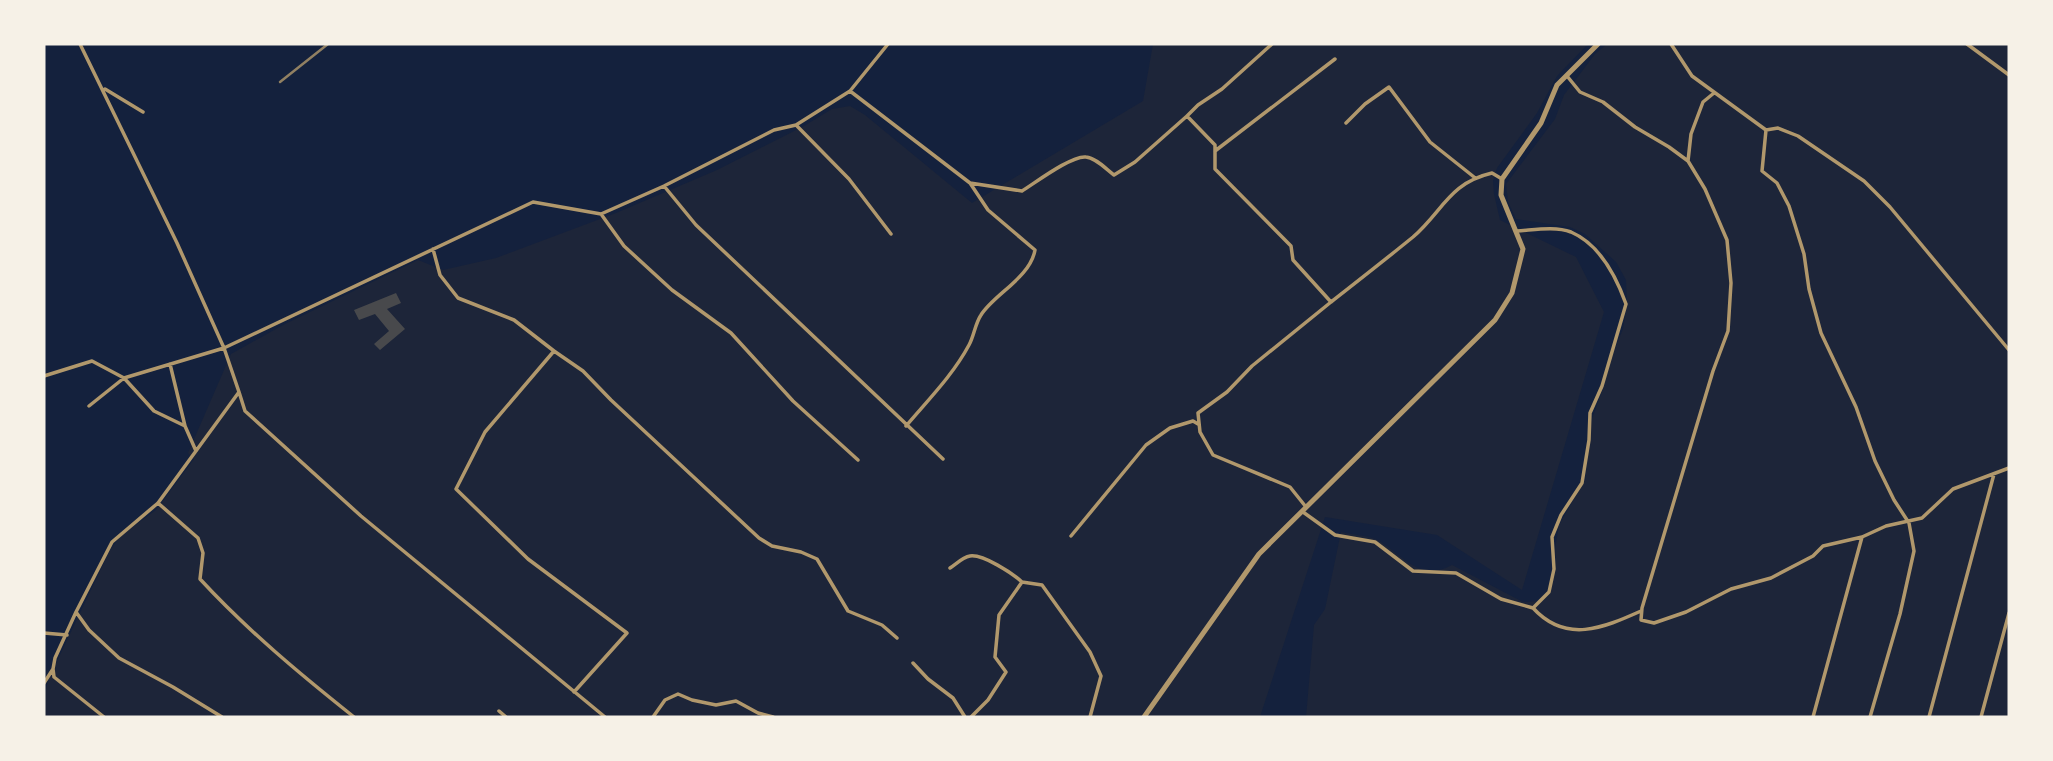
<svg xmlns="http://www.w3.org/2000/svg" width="2053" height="761" font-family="Commissioner,sans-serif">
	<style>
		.green { fill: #1d2539 }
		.building { fill: #48494c }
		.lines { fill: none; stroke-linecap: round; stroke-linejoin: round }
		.minor { stroke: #b1986c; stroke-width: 3.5 }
		.tertiary { stroke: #b1986c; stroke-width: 5 }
		.rail { stroke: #918062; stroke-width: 2.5 }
	</style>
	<rect width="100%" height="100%" fill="#14213d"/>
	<path class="green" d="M1153,44H1588L1557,76L1537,113L1497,168L1493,181L1494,194L1500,220L1576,257L1604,312L1522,590L1437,535L1325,517L1260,717H44V696L49,678L109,552L120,536L156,510L194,459L188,453L231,354L285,324L418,260L443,270L496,258L616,213L717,170L804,126L832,109L850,106L865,115L972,203L1143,101Z
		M1607,44H2009V717H1306L1314,625L1325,609L1341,532C1352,535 1369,535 1379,541C1403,555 1419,583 1452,565L1523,602L1543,601L1549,595L1556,566L1555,549L1559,525L1585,480L1592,419L1604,386L1611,358L1623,329L1627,304L1626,280L1616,262L1585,234L1570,227L1516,219L1508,202L1506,184L1555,119L1564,95L1595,54Z"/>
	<path class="building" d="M396,293L401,303L387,309L405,329L380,350L374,344L389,331L375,314L359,320L354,310Z"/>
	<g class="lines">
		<path class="minor" d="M1671,44L1692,76L1766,130L1762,171L1777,183L1789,206L1804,254L1809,289L1821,333L1856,407L1875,461L1894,500L1909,523L1914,551L1900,614L1870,717
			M1967,44L2009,75
			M1567,76L1580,92L1603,102L1635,127L1669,147L1688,161
			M105,89L143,112
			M850,91L970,183L988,210L1035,250C1030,278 994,294 981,315C975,324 974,336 969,345C953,375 928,400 906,426
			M1714,93L1703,102L1691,134L1688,161L1705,189L1727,240L1731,283L1728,331L1713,371L1642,608L1641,620L1654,623L1686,612L1731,589L1771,578L1813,556L1823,546L1862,537
			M1187,116L1198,105L1222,89L1272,44
			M1346,123L1365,104L1389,87L1430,142L1474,177
			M796,125L849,179L891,234
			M1766,130L1778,128L1798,136L1864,181L1890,207L2009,350
			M1215,151L1335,59
			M970,183L1022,191C1035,183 1072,155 1086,157C1096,158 1106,169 1114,175L1135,162L1187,116L1215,145V169L1291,246L1293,260L1331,302C1359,280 1386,259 1413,237C1443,211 1449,183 1492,173L1502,179
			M664,186L696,225L943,459
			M601,214L624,246L672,290L731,333L793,401L858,460
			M1517,231C1534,230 1555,226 1571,232C1599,244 1616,276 1626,304L1602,386L1590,413L1589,440L1582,483L1561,515L1552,537L1554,569L1549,592L1533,608C1566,644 1603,628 1641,611
			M433,249L440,275L458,298L514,320L554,351
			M170,364L185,426
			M44,376L92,361L124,378L224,348L533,202L601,214L664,186L774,130L796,125L850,91L888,44
			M239,392L245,411L361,516L605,717
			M89,406L124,378L154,411L185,426L196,451
			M158,503L198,538L203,553L200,579C247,630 300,674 354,717
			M1306,507L1290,487L1213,455L1200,432L1198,413L1227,392L1252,366L1331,302
			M1303,512L1335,535L1375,542L1413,571L1456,573L1501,599L1533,608
			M1071,536L1146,445L1170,428L1193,421L1198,424
			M950,568C956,564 963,557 970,556C983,554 1012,573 1022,582
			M76,612L89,630L119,658L173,687L222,717
			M44,633L67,635
			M913,663L928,679L953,698L965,717
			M53,669L54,677L104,717
			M44,683L53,669L55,658L76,612L112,542L158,503L239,392L224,348L177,243L80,44
			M574,692L627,633L528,559L456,489L485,432L554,351L583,371L611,400L759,538L772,546L801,552L817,559L848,611L882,625L897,638
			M499,711L506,717
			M653,717L665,700L678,694L692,700L716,705L736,701L758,713L773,717
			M971,717L988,700L1006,672L995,657L999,615L1022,582L1042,585L1090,652L1101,676L1090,717
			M1813,717L1862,537L1886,526L1922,518L1953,489L2009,468
			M1929,717L1994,474
			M1981,717L2009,613"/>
		<path class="tertiary" d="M1144,717L1259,554L1495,320L1512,293L1523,249L1501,195L1502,179L1541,123L1557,85L1598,44"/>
		<path class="rail" d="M280,82L328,44"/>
	</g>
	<rect width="2053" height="761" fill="none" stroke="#f6f1e7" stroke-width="91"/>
</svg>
